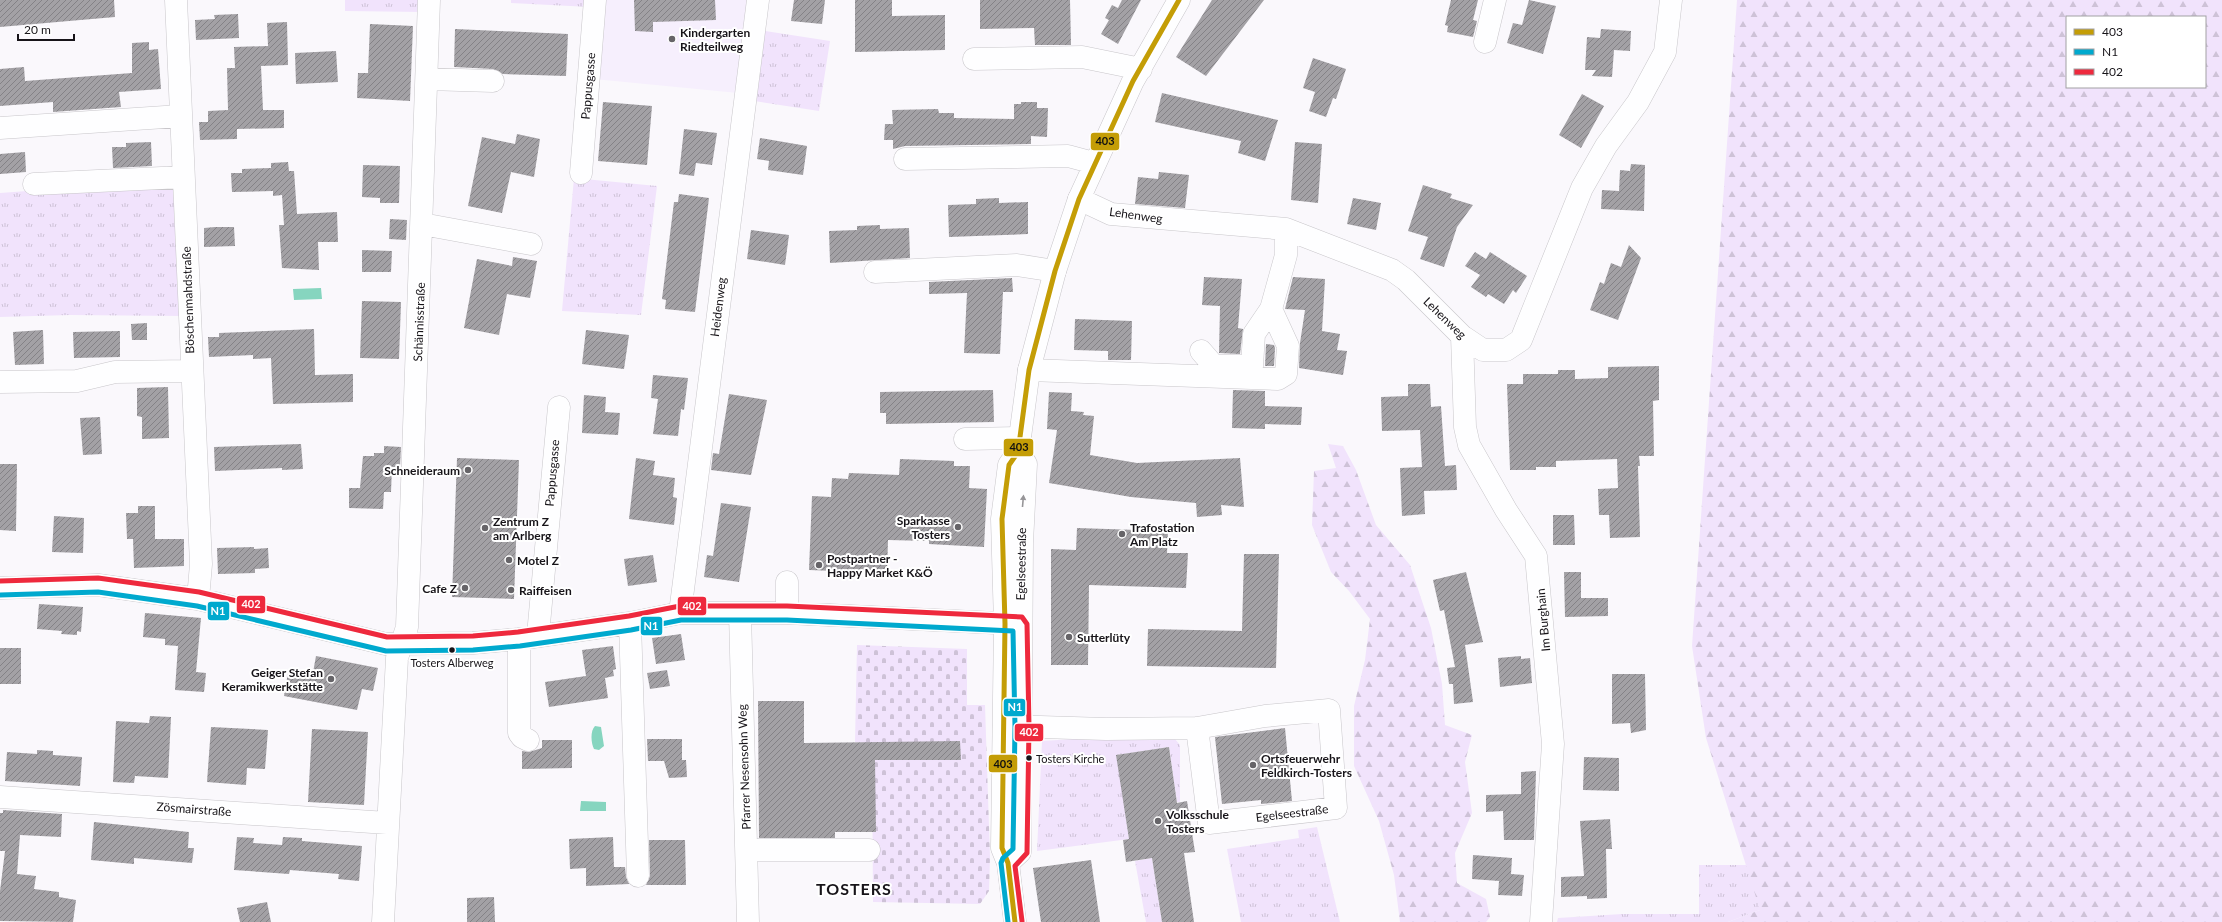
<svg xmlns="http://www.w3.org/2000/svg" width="2222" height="922" font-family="Lato,sans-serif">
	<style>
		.built { fill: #f6effd }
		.grass { fill: url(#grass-tufts) }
		.forest { fill: url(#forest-firs); fill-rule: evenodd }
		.cemetery { fill: url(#cemetery-stones) }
		.water { fill: #86d5bf }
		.building { fill: url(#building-hatch) }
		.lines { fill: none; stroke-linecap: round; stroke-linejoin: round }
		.minor-casing { stroke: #c8c6ca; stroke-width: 23 }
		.major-casing { stroke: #c8c6ca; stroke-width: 23 }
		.minor { stroke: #fefeff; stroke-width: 22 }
		.major { stroke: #fefeff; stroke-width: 22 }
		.bus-1-casing { stroke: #fff; stroke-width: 8 }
		.bus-2-casing { stroke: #fff; stroke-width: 8 }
		.bus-3-casing { stroke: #fff; stroke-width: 8 }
		.bus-1 { stroke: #c49d06; stroke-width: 5 }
		.bus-2 { stroke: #00a9ce; stroke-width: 5 }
		.bus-3 { stroke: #ee293d; stroke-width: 5 }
		.oneway { fill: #969598 }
		.poi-dot { fill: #666468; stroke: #fff; stroke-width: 1.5 }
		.bus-dot { fill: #171419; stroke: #fff; stroke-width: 1.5 }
		.labels { text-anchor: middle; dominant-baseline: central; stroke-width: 4; stroke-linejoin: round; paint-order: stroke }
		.bus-label { font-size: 11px; fill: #171419; stroke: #fff }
		.poi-label { font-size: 12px; font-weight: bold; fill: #171419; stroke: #fff; text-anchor: start }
		.street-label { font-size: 12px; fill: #171419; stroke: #fff }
		.district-label { font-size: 16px; font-weight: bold; letter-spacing: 1px; fill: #171419; stroke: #fff }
		.line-badge { stroke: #fff; stroke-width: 1.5 }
		.badge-label { font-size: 11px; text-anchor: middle; font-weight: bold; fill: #fff }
		.pale-badge-label { font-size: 11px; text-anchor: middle; font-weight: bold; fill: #111 }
	</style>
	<defs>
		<pattern id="grass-tufts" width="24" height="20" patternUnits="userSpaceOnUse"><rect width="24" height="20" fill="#f1e3fc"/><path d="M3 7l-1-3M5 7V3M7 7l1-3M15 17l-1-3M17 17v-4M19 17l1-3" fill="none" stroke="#cec2d7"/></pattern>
		<pattern id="forest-firs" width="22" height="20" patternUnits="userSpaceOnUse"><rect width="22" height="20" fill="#f1e3fc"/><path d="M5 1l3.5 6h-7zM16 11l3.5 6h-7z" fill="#cec2d7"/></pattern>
		<pattern id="cemetery-stones" width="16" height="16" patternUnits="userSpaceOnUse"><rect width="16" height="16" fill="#f1e3fc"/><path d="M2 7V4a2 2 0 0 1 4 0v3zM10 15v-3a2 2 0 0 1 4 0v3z" fill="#cec2d7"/></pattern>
		<pattern id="building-hatch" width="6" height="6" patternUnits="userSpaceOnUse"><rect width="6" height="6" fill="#a3a1a5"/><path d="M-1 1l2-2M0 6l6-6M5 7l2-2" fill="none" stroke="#848286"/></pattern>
	</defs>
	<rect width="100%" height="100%" fill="#faf8fc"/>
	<path class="built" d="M602,0H751L738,93L594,79Z"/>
	<path class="grass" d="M345,0H423L422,12L345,11Z
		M511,0H590V7L511,3Z
		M759,30L830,41L819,111L748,100Z
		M574,178L657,186L641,315L562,311Z
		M164,181L172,184L175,192L182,316L70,315L0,317V193Z
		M1170,733L1180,745V802H1177L1169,747L1117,755L1129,839L1037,851L1042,741Z
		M1317,827L1340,922H1241L1227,849L1299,838L1298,830Z
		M1152,858L1162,922H1146L1135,861Z
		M1699,865H1760V910L1728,922H1557L1558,918L1622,914H1699Z"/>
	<path class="forest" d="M1737,0H2222V922H1728L1760,910L1706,738L1692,646ZM2067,17H2205V87H2067Z
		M1328,444L1343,446L1356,470L1376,525L1410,565L1431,628L1442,684L1445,725L1472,735L1465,762L1472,813L1455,853L1457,883L1486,899L1490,917L1486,922H1400L1394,875L1379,821L1354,766V706L1365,660L1370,619L1349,591L1331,572L1312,525L1314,471L1336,468Z"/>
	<path class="cemetery" d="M857,645L967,649V705H985L990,857L989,891L980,904L873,902L872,744L855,742Z"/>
	<path class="water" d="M321,288L322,299L294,300L293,289Z
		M595,726L601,727L604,746L599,750L594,749C591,743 590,731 595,726Z
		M581,801L606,802V811H580Z"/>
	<path class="building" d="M0,0H114L115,17L0,27Z
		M634,0H715L716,20L653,22V32L635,31Z
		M794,0H825L822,24L791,21Z
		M855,0H892V16L945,15V50L855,52Z
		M980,0H1070L1071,45H1035L1034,28L980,29Z
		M1122,0H1141L1118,44L1101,34L1109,20L1105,18L1112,5L1118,8Z
		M1212,0H1264L1206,76L1176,57Z
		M1451,0H1478L1473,20L1477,21L1473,37L1447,32L1448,26L1445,25Z
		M1529,0L1556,6L1543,54L1507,43L1513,23L1522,25Z
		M238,14L239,38L196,40L195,20L215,19L214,15Z
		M287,22L288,65L261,66L263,110H284V128L237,129V139L200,140L199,122H208V111L228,110L227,68H235L234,47L268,46L267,23Z
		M370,24L413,26L410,101L357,98L358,73H368Z
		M455,29L568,34L566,76L503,74L493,69L454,67Z
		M1601,29L1631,31L1630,51L1614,50L1612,77L1592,76L1596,70H1585L1587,37L1600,38Z
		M149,42V50L158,49L161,89L119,92L121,107L53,112V102L0,106V69L24,67L25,81L132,73V43Z
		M336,51L338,82L296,84L295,53Z
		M1313,58L1346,69L1336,99L1333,98L1326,117L1309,111L1315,92L1303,88Z
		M1162,93L1278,120L1265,161L1238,153L1241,141L1155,122Z
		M1582,94L1604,106L1581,148L1559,135Z
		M603,102L652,106L647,165L598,161Z
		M1021,102H1037V108H1048L1047,137L1031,136V144L905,146L893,149V140H884L885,124H893L892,110L938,109L939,113H954V118L1014,119V104H1021Z
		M684,129L717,133L712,165L696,163L694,176L679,174Z
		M517,134L540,139L534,177L511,172L502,213L468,206L482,137L515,144Z
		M760,138L807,146L803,175L768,170L769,161L757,159Z
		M151,142L152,166L113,168L112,147H126V143Z
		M1295,142L1322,144L1318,203L1291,200Z
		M25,152L26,172L0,174V154Z
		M288,162L289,171H294L297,214L337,212L338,242H318L319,270L282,268L279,225H284L282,195L273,196V191L232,192L231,173H242V169L271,168V163Z
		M1631,164L1645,165L1644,211L1601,209L1602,190L1619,191L1620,170L1630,171Z
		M363,165L400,166L399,203H380V198L362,197Z
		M1159,172L1189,175L1185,208L1135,204L1138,177L1158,179Z
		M1423,185L1452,194L1450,198L1473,205L1457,227L1444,267L1420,259L1428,237L1408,231Z
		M679,194L709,198L695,312L665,309L666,300L662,299L674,202H678Z
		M999,198V203L1028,202V234L949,237L948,205L976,204V199Z
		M1353,198L1381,203L1376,230L1347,224Z
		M390,219L407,220L406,240L389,239Z
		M880,225V229L909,228L910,258L830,263L829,231L857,230V226Z
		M215,227H234L235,246L204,247V228Z
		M751,230L789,235L785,265L747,259Z
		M1629,245L1641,258L1618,320L1590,310L1600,282L1604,284L1611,263L1621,267Z
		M362,250L392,251L391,272H362Z
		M1475,252L1486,259L1490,252L1527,276L1516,293L1513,290L1504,304L1488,294L1486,297L1471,287L1480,275L1465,266Z
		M513,257L537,261L530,298L507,294L499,335L464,328L477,259L512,266Z
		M1204,277L1242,279L1238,328L1243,329L1240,354L1219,353L1220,306L1202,305Z
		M1293,277L1325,279L1322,331L1340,334L1337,350L1347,351L1343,375L1299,368L1300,343L1305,310L1285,309Z
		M1012,278L1013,292H1003L1000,354L964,353L967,293L929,294V282Z
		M362,301L401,302L399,359L360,358Z
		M1075,319L1132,321L1131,360H1108V351L1074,350Z
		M147,323V340H132L131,324Z
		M314,329L315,375L353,374V402L273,404L271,358L253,359V355L209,357L208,337H219V333Z
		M43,330L44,364L15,365L13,332Z
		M586,330L629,335L624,369L582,364Z
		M120,331V357L74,358L73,332Z
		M1266,344L1274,345L1275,348L1274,366H1265Z
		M1659,366V400L1653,401L1654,456H1639L1640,466H1638L1640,537L1610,538L1609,515H1599L1598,489L1618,488L1617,459L1556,461V467H1536V470H1510L1507,384H1523V374H1558V370H1575V379L1608,378V367Z
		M653,375L688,378L684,410L681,409L678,436L653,434L658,399L651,398Z
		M1408,384H1430L1431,407L1441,406L1445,466L1456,465L1457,490L1424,491L1425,514L1402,516L1400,468L1422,467L1420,430L1382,431L1381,397L1408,396Z
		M168,387L169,438L142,439V417L137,416V388Z
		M993,390L994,422L886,424V413H880V392Z
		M1233,390L1265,391V406L1302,407L1301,425L1265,424V429L1232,428Z
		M1049,392L1072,393L1071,411L1084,412L1083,415L1094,416L1090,455L1137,463L1240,458L1244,507L1221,505L1222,515L1197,517L1196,503L1131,497L1049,483L1057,430L1047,429Z
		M729,394L767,400L751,475L711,470L713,453L719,454Z
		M584,395L606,397L605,412L620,413L618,435L582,433Z
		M100,417L102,454L83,455L80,418Z
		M301,444L303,469L282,470V468L215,471L214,447Z
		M384,446L401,447L400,467H392L391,492H384L383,509L349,508V488H360L363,456H374V453H384Z
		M457,458L519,460L514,599L452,597Z
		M636,458L655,461L653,475L675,478L673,497L677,498L674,525L629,519Z
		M900,459L954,461V466H970L969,488L987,489L984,547L929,544V541L888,540L887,573L809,570L812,496L831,497L832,478L848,479L849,473L899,475Z
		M0,464H17L16,531L0,530Z
		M721,503L751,507L739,582L704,577L707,555L713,556Z
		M138,506H155V539H184V566L134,568L133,539H127L126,513H138Z
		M1553,515H1574L1575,545H1553Z
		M54,516L84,518L83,553L52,552Z
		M1077,528L1168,531L1167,553H1188L1186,588L1089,585L1088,665H1051V549L1076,550Z
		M254,547V549L268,548L269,568L255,569V573L218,574L217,548Z
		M1244,554H1279L1276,668L1147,666L1148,629L1242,631Z
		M653,555L657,582L628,586L624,559Z
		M1466,572L1483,642L1465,645L1473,702L1454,704L1453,684H1449L1447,668L1455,667L1444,610L1440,611L1433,580Z
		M1564,572H1581V598H1608V616L1565,617Z
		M39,604L83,607L81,632L77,631V635L61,634L62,631L37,629Z
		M145,613L201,618L196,672L206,673L204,692L175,690L178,646L165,645V639L143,637Z
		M681,634L685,660L656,664L652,638Z
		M613,646L616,669L613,670L614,676L605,678L608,698L549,707L545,682L586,676L582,650Z
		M0,648H21V684H0Z
		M316,656L378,668L373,691L362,689L357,710L284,696L288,673L312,678Z
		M1521,656V659L1530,658L1532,683L1500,687L1498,658Z
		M667,670L670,686L650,689L647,673Z
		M1612,674H1645L1646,730L1631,733L1630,723L1612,724Z
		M758,701H804V743L960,741L961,760H875L876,832H835V838H759Z
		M150,716L171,717L168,778L135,776L134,783L113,782L116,721L149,723Z
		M211,727L268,730L265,769L247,768L246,785L207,782Z
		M1285,728L1292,801L1261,804V800L1222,804L1215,737Z
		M312,729L368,732L364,805L308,802Z
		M647,739H682V760H686L687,777L669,778L664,761H648Z
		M542,740H572V768L522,769V751L529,752L542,748Z
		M1169,747L1177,803L1187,801L1195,852L1184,853L1194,922H1162L1152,858L1126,862L1123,840L1129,839L1116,755Z
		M37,750L53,751V755L82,757L80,786L5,781L7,752L37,754Z
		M1584,757L1619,758V791L1583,790Z
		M1536,771L1534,840H1504L1503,811L1486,812V795L1521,794V772Z
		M3,810L62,814L61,837L20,835L17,874L36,876L34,889L59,892V897L76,900L73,922L0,921V891L5,851H0V813H3Z
		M1610,819L1612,849H1606L1607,898L1587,899V896L1561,897V877L1584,876L1580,821Z
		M94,822L189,832L188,848H194L192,863L134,858V864L91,860Z
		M237,837L254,838L253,843L282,845L283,837L302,838V841L362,846L359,881L338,879L339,874L290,870L289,874L234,870Z
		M613,837L614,867H625L626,877L629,884L586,886V868L570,869L569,839Z
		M649,840H685L686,885H646L650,876Z
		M1473,855L1512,858L1511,874L1524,875L1522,896L1498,895L1499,881L1472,879Z
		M1091,860L1100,922H1041L1033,868Z
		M494,897L495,922H467V898Z
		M267,902L271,922H240L237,908Z"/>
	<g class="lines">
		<g class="minor-casing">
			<path id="minor" d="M176,0L201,564L198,599
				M1179,0L1133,81L1079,199L1111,214L1286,229L1392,270L1406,280L1462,336L1483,350H1506L1521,340L1582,188L1606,146L1638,102L1665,52L1671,0
				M1485,42L1495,0
				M974,59L1082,57L1141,69
				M427,79L493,81
				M0,128L180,116
				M905,159L1068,156L1094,163
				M581,173L595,0
				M34,184L183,177
				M422,224L531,244
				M875,272L1017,265L1055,271
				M1462,336L1465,427L1469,445L1506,510L1536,556L1553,744L1541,922
				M1201,351L1214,366H1252L1254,334L1271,309L1286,255V229
				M1029,370L1278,379L1286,374L1288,346L1271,309
				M0,382L77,381L115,372L191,371
				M965,439L1020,438
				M0,588L98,585L198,599L386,644L473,643L519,639L630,623L680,613H787L1020,624
				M680,613L758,0
				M740,613L748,922
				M787,613V582
				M630,623L638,876
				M538,635L559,407
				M519,639V733L522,737L528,740
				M1004,726L1106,729L1197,728L1265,716L1329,710L1336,808L1209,823L1197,728
				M0,797L387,823
				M747,850H869
				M383,922L397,658L407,627L429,0"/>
		</g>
		<g class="major-casing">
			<path id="major" d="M1008,863L1020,852L1022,543L1026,464L1018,452
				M1015,922L1008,863L1002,848L1005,624L1002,519L1009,465L1018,452L1029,370L1055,271L1079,199"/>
		</g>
		<use href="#minor" class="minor"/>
		<use href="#major" class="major"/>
		<g class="bus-1-casing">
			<path id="bus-1" d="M1015,922L1008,863L1002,848L1005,624L1002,519L1009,465L1018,452L1029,370L1055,271L1079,199L1133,81L1179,0"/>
		</g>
		<g class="bus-2-casing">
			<path id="bus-2" d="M0,595L98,592L197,606L386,651L473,650L520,646L631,630L681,620H787L1013,631L1015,727L1013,849L1003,858L1001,863L1008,922"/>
		</g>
		<g class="bus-3-casing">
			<path id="bus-3" d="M0,581L98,578L199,592L387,637L473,636L518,632L629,616L680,606H787L1022,617L1027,624L1029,727L1027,853L1015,866L1022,921"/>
		</g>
		<use href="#bus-1" class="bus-1"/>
		<use href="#bus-2" class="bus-2"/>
		<use href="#bus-3" class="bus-3"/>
	</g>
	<defs><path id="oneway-solid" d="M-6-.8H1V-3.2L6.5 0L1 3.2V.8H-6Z"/></defs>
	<use class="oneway" href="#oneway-solid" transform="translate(1023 501) rotate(-85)"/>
	<g class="poi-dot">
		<circle cx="672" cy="39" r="4"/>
		<circle cx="468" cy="470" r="4"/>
		<circle cx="958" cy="527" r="4"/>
		<circle cx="485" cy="528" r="4"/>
		<circle cx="1122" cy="534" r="4"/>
		<circle cx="509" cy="560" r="4"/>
		<circle cx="819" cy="565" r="4"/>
		<circle cx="465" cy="588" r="4"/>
		<circle cx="511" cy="590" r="4"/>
		<circle cx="1069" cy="637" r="4"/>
		<circle cx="331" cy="679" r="4"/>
		<circle cx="1253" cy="765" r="4"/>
		<circle cx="1158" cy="821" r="4"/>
	</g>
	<g class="bus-dot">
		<circle cx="452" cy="650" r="3.5"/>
		<circle cx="1029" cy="758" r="3.5"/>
	</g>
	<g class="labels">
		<g class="bus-label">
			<text x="452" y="662">Tosters Alberweg</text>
			<text x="1036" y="758" text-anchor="start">Tosters Kirche</text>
		</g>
		<g class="poi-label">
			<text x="680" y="32">Kindergarten<tspan x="680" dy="14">Riedteilweg</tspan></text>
			<text x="460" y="470" text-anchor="end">Schneideraum</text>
			<text x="950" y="520" text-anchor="end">Sparkasse<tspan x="950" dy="14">Tosters</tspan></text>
			<text x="493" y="521">Zentrum Z<tspan x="493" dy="14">am Arlberg</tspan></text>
			<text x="1130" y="527">Trafostation<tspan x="1130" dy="14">Am Platz</tspan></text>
			<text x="827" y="558">Postpartner -<tspan x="827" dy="14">Happy Market K&amp;Ö</tspan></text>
			<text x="517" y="560">Motel Z</text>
			<text x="457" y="588" text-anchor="end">Cafe Z</text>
			<text x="519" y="590">Raiffeisen</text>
			<text x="1077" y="637">Sutterlüty</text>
			<text x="323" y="672" text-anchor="end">Geiger Stefan<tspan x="323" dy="14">Keramikwerkstätte</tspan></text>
			<text x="1261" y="758">Ortsfeuerwehr<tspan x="1261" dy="14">Feldkirch-Tosters</tspan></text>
			<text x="1166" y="814">Volksschule<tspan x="1166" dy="14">Tosters</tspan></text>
		</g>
		<g class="street-label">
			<text transform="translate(588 86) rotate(-85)">Pappusgasse</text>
			<text transform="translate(1136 215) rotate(8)">Lehenweg</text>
			<text transform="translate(188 300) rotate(-92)">Böschenmahdstraße</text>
			<text transform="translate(718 307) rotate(-83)">Heidenweg</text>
			<text transform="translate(1445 318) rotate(44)">Lehenweg</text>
			<text transform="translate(419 322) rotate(-88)">Schännisstraße</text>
			<text transform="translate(552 473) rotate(-85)">Pappusgasse</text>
			<text transform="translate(1021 564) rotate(-89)">Egelseestraße</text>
			<text transform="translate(1543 620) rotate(-95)">Im Burghain</text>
			<text transform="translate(744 767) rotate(-92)">Pfarrer Nesensohn Weg</text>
			<text transform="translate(194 809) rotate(4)">Zösmairstraße</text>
			<text transform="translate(1292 813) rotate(-7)">Egelseestraße</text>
		</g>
		<g class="district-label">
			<text x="854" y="888">TOSTERS</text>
		</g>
	</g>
	<g class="line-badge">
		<rect x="1090" y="132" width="30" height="19" rx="4" fill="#c49d06"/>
		<rect x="1003" y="438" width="31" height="19" rx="4" fill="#c49d06"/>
		<rect x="236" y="595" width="30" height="19" rx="4" fill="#ee293d"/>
		<rect x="677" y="596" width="30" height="20" rx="4" fill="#ee293d"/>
		<rect x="207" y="601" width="23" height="20" rx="4" fill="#00a9ce"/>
		<rect x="640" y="616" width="23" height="20" rx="4" fill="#00a9ce"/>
		<rect x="1003" y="698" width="23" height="19" rx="4" fill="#00a9ce"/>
		<rect x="1014" y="723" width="30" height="19" rx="4" fill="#ee293d"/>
		<rect x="988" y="754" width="30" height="19" rx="4" fill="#c49d06"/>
	</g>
	<g class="badge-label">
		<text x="251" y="608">402</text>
		<text x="692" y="610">402</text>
		<text x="218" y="615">N1</text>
		<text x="651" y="630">N1</text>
		<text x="1015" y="711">N1</text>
		<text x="1029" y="736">402</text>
	</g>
	<g class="pale-badge-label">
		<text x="1105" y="145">403</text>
		<text x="1019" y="451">403</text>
		<text x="1003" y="768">403</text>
	</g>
	<rect x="2066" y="16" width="140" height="72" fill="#ffffff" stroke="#a2a1a3"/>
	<rect x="2074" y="29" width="20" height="6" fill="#c49d06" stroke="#a2a1a3"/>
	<text x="2102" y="36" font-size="12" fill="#171419">403</text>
	<rect x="2074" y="49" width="20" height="6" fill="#00a9ce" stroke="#a2a1a3"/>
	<text x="2102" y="56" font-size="12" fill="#171419">N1</text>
	<rect x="2074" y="69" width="20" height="6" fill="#ee293d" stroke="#a2a1a3"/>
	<text x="2102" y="76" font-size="12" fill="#171419">402</text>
	<path d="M18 34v6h56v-6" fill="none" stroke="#171419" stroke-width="2"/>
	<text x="24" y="34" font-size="12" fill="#171419" stroke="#ffffff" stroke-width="3" paint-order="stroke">20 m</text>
</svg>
